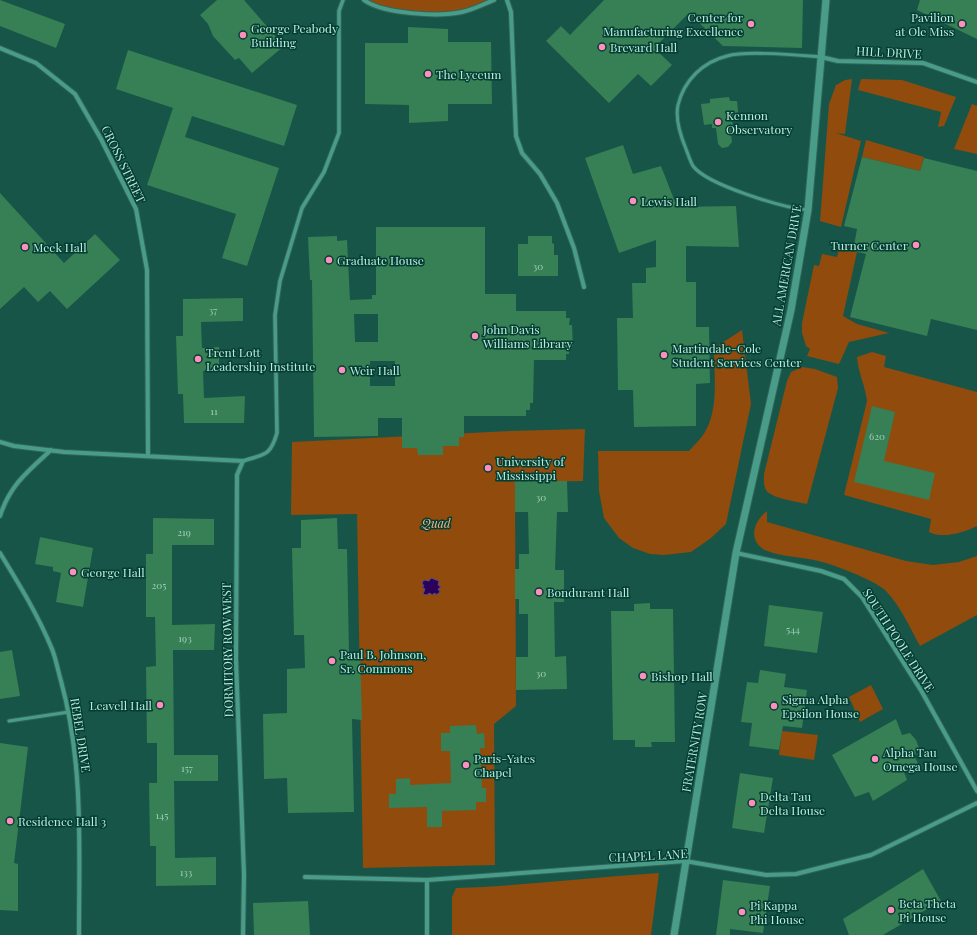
<svg xmlns="http://www.w3.org/2000/svg" width="977" height="935" font-family="'Playfair Display',serif">
	<style>
		.built { fill: #175548 }
		.green { fill: #904b0d }
		.water { fill: #2b025b; stroke: #574882 }
		.building { fill: #377f54; fill-rule: evenodd }
		.lines { fill: none; stroke-linecap: round; stroke-linejoin: round }
		.service-casing { stroke: #32665a; stroke-width: 5 }
		.pedestrian-casing { stroke: #32665a; stroke-width: 5.5 }
		.minor-casing { stroke: #32665a; stroke-width: 6 }
		.tertiary-casing { stroke: #32665a; stroke-width: 9 }
		.service { stroke: #499d88; stroke-width: 3 }
		.pedestrian { stroke: #499d88; stroke-width: 3.5 }
		.minor { stroke: #499d88; stroke-width: 4 }
		.tertiary { stroke: #499d88; stroke-width: 7 }
		.poi-dot { fill: #fe8ebc; stroke: #033e32; stroke-width: 1.5 }
		.labels { text-anchor: middle; dominant-baseline: central; stroke-width: 3; stroke-linejoin: round; paint-order: stroke }
		.number-label { font-size: 10px; fill: #9ccfbb }
		.poi-label { font-size: 12px; fill: #bdeadd; stroke: #033e32; text-anchor: start }
		.street-label { font-size: 12px; fill: #bdeadd; stroke: #033e32 }
		.park-label { font-size: 12px; font-style: italic; fill: #f9b588; stroke: #033e32 }
	</style>
	<rect width="100%" height="100%" fill="#13493d"/>
	<path class="built" d="M0,0H977V935H0Z"/>
	<path class="green" d="M364,0H494C484,4 472,10 462,12C429,19 394,12 364,0Z
		M852,79L845,134L836,133L861,141L841,227L820,221L829,104L836,85L845,80Z
		M861,79L902,80L956,97L944,126L938,127L941,112L858,90Z
		M972,104L977,106V154L954,149Z
		M866,140L924,157L920,171L862,157Z
		M839,249L857,252L843,316L857,324L889,333L849,342L839,364L807,356L810,349L806,346L802,333V323L814,265L819,266L822,254L837,257Z
		M742,330L751,404L726,524L711,538L691,552L664,555L650,554L633,548L619,538L604,518L599,491L598,451H689C694,445 701,439 705,432C719,408 714,375 714,348Z
		M872,352L886,356L884,367L977,392V526C963,533 943,539 929,532L931,519L844,495L867,401C865,385 858,372 857,357Z
		M802,367L815,369L837,377L838,388L807,504C798,502 770,498 766,490C763,485 764,479 764,474L787,381L791,372Z
		M585,429L583,481L515,482L516,706L494,724L495,865L363,868L357,514L291,515L292,442L510,431Z
		M767,511V522L906,561L933,565L959,562L977,556V615L920,646C910,628 901,607 886,591C875,580 830,563 814,560C800,557 775,556 763,549C748,539 754,521 767,511Z
		M871,685L883,709L860,722L849,697Z
		M782,731L818,735L814,760L779,755Z
		M659,873L651,935H452V897L456,888C524,886 591,877 659,873Z"/>
	<path class="water" d="M431,578L439,581L438,585L441,587L438,589L440,592L436,595L435,593L432,595L430,593L426,595L423,594L425,589L422,587L424,586L422,583L424,580L429,581Z"/>
	<path class="building" d="M0,0L65,24L56,48L0,26Z
		M217,0H244L284,46L252,73L239,58L235,60L213,36L208,24L200,15Z
		M604,0H803L802,48L723,46L689,13L654,48L672,65L651,86L638,74L609,103L546,41L561,26L570,35Z
		M920,0H977V39L917,10Z
		M408,27L448,29V42H491L492,104H448V121L409,123V105L365,104V43H408Z
		M128,50L297,105L284,146L192,116L185,137L279,168L247,266L222,258L236,214L147,185L173,108L116,89Z
		M729,97L730,101H737L739,120L732,121L733,125L730,126L732,142L728,147L722,148L718,144L716,128H712V124L704,125L701,104L710,103V99Z
		M623,145L633,174L661,166L677,207L736,206L739,247L686,246V282H696V327H709L710,383L696,384V426L634,427L633,390H618L617,318H633L632,283H646V268L656,267V240L619,253L585,158Z
		M862,157L920,171L924,158L977,171V330L931,319L927,336L850,317L866,254L853,251L857,229L844,226Z
		M0,193L64,263L95,234L120,260L67,309L50,291L38,302L24,287L0,309Z
		M376,227H485V294H516V311H566V318H570L569,325H572L573,346L569,347V354H566V360H534L533,403H530V410H526V416H464V437H459V446H443V455H418L417,448H402V418H378V436L314,437L312,280H310L308,237L337,236V241L347,240L350,300L372,299V295H376ZM354,314H378V342H355ZM370,361H395V386H370Z
		M528,236H552V243L554,244V255H558V276H518V244H528Z
		M243,298V321L201,322L202,348L219,347V370L203,371L204,398L245,396L244,423H184L183,394H178L176,336H183V299Z
		M872,406L895,412L884,461L935,473L929,500L854,482Z
		M515,481H567L568,512H557L555,570H564V602H554L555,657L566,656L567,689L516,690V657H528V614H519V599H515V569H519V554H529L528,512H515Z
		M153,518L214,519V545H172V625L215,624L214,650H173L174,755H218V781H174L175,858L216,857V885L156,886V846H150L149,783H157V743H147L146,667L156,666L155,617H146V554H153Z
		M337,518L338,549H347L349,653H360L362,720L352,719L354,812L288,813L287,778L264,779L263,714L287,713V669L305,668L304,635H294L292,548H301V520Z
		M40,537L93,548L83,607L56,602L61,573L53,571V567L35,564Z
		M650,603V609H673L675,742H651L652,747H635V740H613L611,611H634V604Z
		M769,605L823,612L817,653L764,646Z
		M12,650L20,696L0,699V652Z
		M760,670L786,674L784,687L807,690L802,728L783,726L779,750L749,746L752,723L741,722L747,682L758,683Z
		M896,719L902,735L910,733L916,740L919,748L914,756L918,763L904,772L907,780L873,801L869,792L855,797L832,755Z
		M476,725L477,734L484,733L485,748H480L482,788H486V802H476V810L442,811V827H427V807L389,808V794H396V779L410,778V785L451,783L450,751H441V733H450V726Z
		M0,743L28,747L14,863L18,864V911L0,910Z
		M740,773L773,778L764,833L732,828Z
		M923,869L941,901L883,935H849L843,919Z
		M723,880L770,886L763,933L730,929V935H716Z
		M308,901L310,935H254L253,903Z"/>
	<g class="lines">
		<g class="service-casing">
			<path id="service" d="M808,210C784,208 707,185 693,166C690,161 688,154 686,149C681,137 675,119 678,105C684,80 703,62 727,56C747,50 798,55 821,57
				M9,721L69,712"/>
		</g>
		<g class="pedestrian-casing">
			<path id="pedestrian" d="M243,461C264,454 270,457 277,433L275,315L280,281L302,208L324,172L339,133V11L343,0"/>
		</g>
		<g class="minor-casing">
			<path id="minor" d="M364,0C383,14 439,17 462,12C472,10 484,4 494,0
				M507,0L511,12L516,136L522,153L540,174L557,203L574,248L584,287
				M0,48L36,63L75,94L101,139L136,209L147,270L148,456
				M821,57L838,61L923,63L977,82
				M0,442L14,446L64,452L243,461L237,475L236,660L244,875L243,935
				M0,516C10,485 28,471 51,450
				M0,553C19,584 38,615 52,649C56,659 58,671 61,681C84,765 79,849 79,935
				M736,553L821,571L844,579L862,597L922,692L977,791
				M305,877L427,880L685,861L766,875L796,874L871,855L977,803
				M427,880V935"/>
		</g>
		<g class="tertiary-casing">
			<path id="tertiary" d="M674,935L736,553L791,310L808,210L826,0"/>
		</g>
		<use href="#service" class="service"/>
		<use href="#pedestrian" class="pedestrian"/>
		<use href="#minor" class="minor"/>
		<use href="#tertiary" class="tertiary"/>
	</g>
	<g class="poi-dot">
		<circle cx="751" cy="24" r="4"/>
		<circle cx="962" cy="24" r="4"/>
		<circle cx="243" cy="35" r="4"/>
		<circle cx="602" cy="47" r="4"/>
		<circle cx="428" cy="74" r="4"/>
		<circle cx="718" cy="122" r="4"/>
		<circle cx="633" cy="201" r="4"/>
		<circle cx="916" cy="245" r="4"/>
		<circle cx="25" cy="247" r="4"/>
		<circle cx="329" cy="260" r="4"/>
		<circle cx="475" cy="336" r="4"/>
		<circle cx="664" cy="355" r="4"/>
		<circle cx="198" cy="359" r="4"/>
		<circle cx="342" cy="370" r="4"/>
		<circle cx="488" cy="468" r="4"/>
		<circle cx="73" cy="572" r="4"/>
		<circle cx="539" cy="592" r="4"/>
		<circle cx="332" cy="661" r="4"/>
		<circle cx="643" cy="676" r="4"/>
		<circle cx="160" cy="705" r="4"/>
		<circle cx="774" cy="706" r="4"/>
		<circle cx="875" cy="759" r="4"/>
		<circle cx="466" cy="765" r="4"/>
		<circle cx="752" cy="803" r="4"/>
		<circle cx="10" cy="821" r="4"/>
		<circle cx="891" cy="910" r="4"/>
		<circle cx="742" cy="912" r="4"/>
	</g>
	<g class="labels">
		<g class="number-label">
			<text x="538" y="266">30</text>
			<text x="213" y="310">37</text>
			<text x="214" y="411">11</text>
			<text x="877" y="436">620</text>
			<text x="541" y="497">30</text>
			<text x="184" y="532">219</text>
			<text x="159" y="585">205</text>
			<text x="793" y="629">544</text>
			<text x="185" y="638">193</text>
			<text x="541" y="673">30</text>
			<text x="187" y="768">157</text>
			<text x="162" y="815">145</text>
			<text x="186" y="872">133</text>
		</g>
		<g class="poi-label">
			<text x="743" y="17" text-anchor="end">Center for<tspan x="743" dy="14">Manufacturing Excellence</tspan></text>
			<text x="954" y="17" text-anchor="end">Pavilion<tspan x="954" dy="14">at Ole Miss</tspan></text>
			<text x="251" y="28">George Peabody<tspan x="251" dy="14">Building</tspan></text>
			<text x="610" y="47">Brevard Hall</text>
			<text x="436" y="74">The Lyceum</text>
			<text x="726" y="115">Kennon<tspan x="726" dy="14">Observatory</tspan></text>
			<text x="641" y="201">Lewis Hall</text>
			<text x="908" y="245" text-anchor="end">Turner Center</text>
			<text x="33" y="247">Meek Hall</text>
			<text x="337" y="260">Graduate House</text>
			<text x="483" y="329">John Davis<tspan x="483" dy="14">Williams Library</tspan></text>
			<text x="672" y="348">Martindale-Cole<tspan x="672" dy="14">Student Services Center</tspan></text>
			<text x="206" y="352">Trent Lott<tspan x="206" dy="14">Leadership Institute</tspan></text>
			<text x="350" y="370">Weir Hall</text>
			<text x="496" y="461">University of<tspan x="496" dy="14">Mississippi</tspan></text>
			<text x="81" y="572">George Hall</text>
			<text x="547" y="592">Bondurant Hall</text>
			<text x="340" y="654">Paul B. Johnson,<tspan x="340" dy="14">Sr. Commons</tspan></text>
			<text x="651" y="676">Bishop Hall</text>
			<text x="782" y="699">Sigma Alpha<tspan x="782" dy="14">Epsilon House</tspan></text>
			<text x="152" y="705" text-anchor="end">Leavell Hall</text>
			<text x="883" y="752">Alpha Tau<tspan x="883" dy="14">Omega House</tspan></text>
			<text x="474" y="758">Paris-Yates<tspan x="474" dy="14">Chapel</tspan></text>
			<text x="760" y="796">Delta Tau<tspan x="760" dy="14">Delta House</tspan></text>
			<text x="18" y="821">Residence Hall 3</text>
			<text x="899" y="903">Beta Theta<tspan x="899" dy="14">Pi House</tspan></text>
			<text x="750" y="905">Pi Kappa<tspan x="750" dy="14">Phi House</tspan></text>
		</g>
		<g class="street-label">
			<text transform="translate(889 52) rotate(3)">HILL DRIVE</text>
			<text transform="translate(124 164) rotate(64)">CROSS STREET</text>
			<text transform="translate(786 265) rotate(-80)">ALL AMERICAN DRIVE</text>
			<text transform="translate(899 640) rotate(57)">SOUTH POOLE DRIVE</text>
			<text transform="translate(227 650) rotate(-91)">DORMITORY ROW WEST</text>
			<text transform="translate(81 735) rotate(81)">REBEL DRIVE</text>
			<text transform="translate(694 742) rotate(-80)">FRATERNITY ROW</text>
			<text transform="translate(648 855) rotate(-3)">CHAPEL LANE</text>
		</g>
		<g class="park-label">
			<text x="436" y="523">Quad</text>
		</g>
	</g>
</svg>
